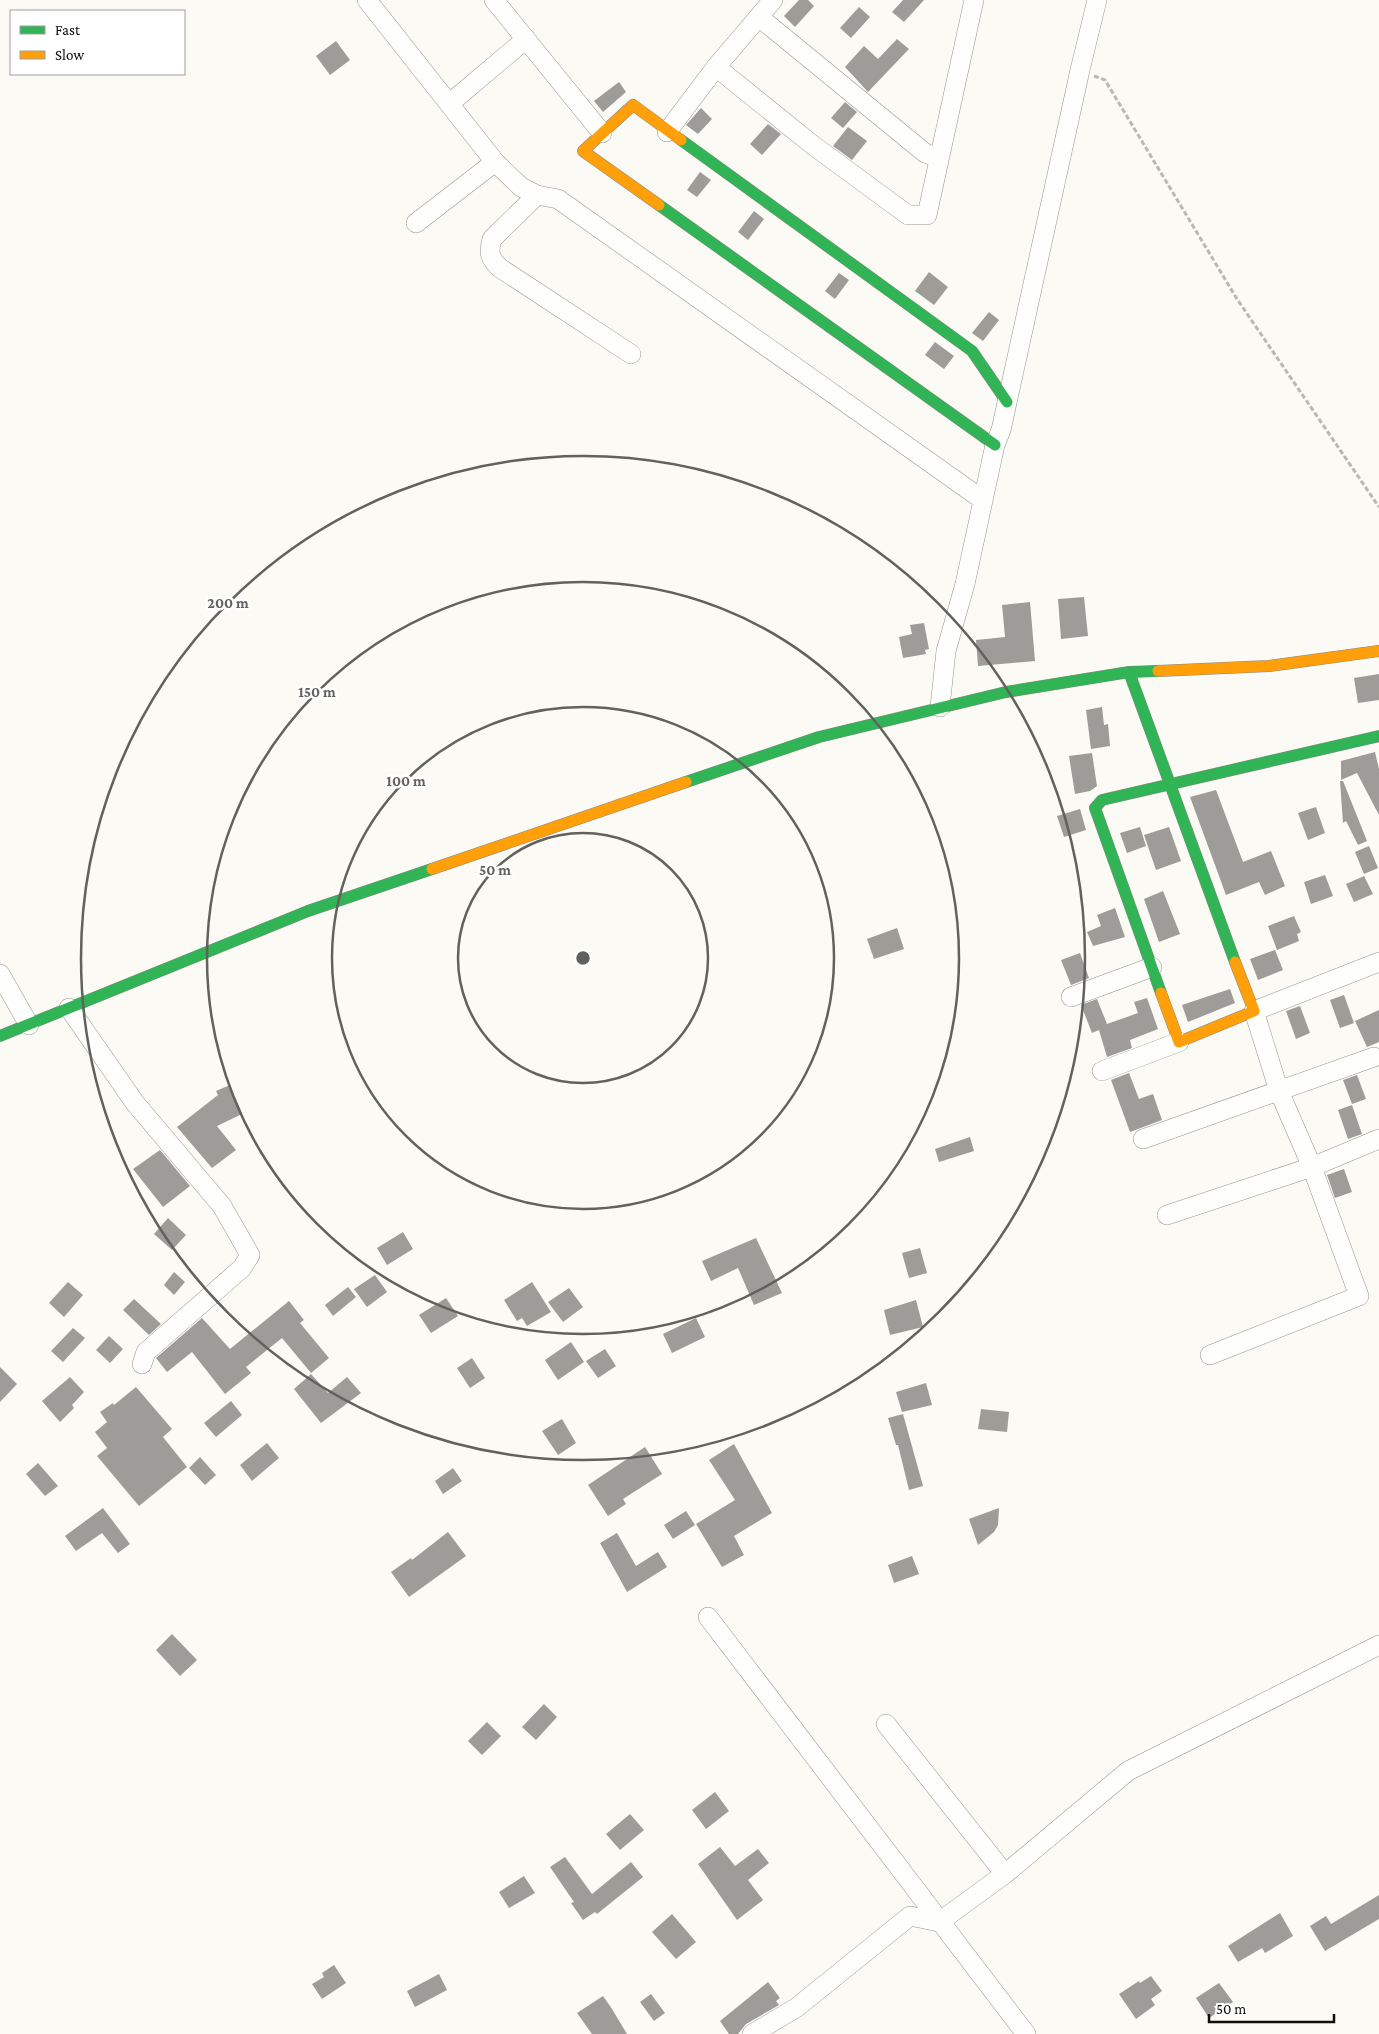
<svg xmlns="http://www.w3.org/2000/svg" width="1379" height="2034" font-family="'Crimson Pro',serif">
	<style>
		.building { fill: #9e9c99 }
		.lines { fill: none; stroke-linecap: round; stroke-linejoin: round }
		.street-casing { stroke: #959492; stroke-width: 20 }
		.fast-casing { stroke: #8b8b88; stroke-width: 12 }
		.slow-casing { stroke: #8b8b88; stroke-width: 12 }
		.path { stroke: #b8b8b7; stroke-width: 3; stroke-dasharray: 5 2.5; stroke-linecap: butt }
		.street { stroke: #fefefd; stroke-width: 19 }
		.fast { stroke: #30b455; stroke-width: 11 }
		.slow { stroke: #ff9f0a; stroke-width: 11 }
		.ring { fill: none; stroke: #61615e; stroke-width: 2.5 }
		.centre { fill: #61615e; stroke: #fff; stroke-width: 2.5 }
		.ring-label { font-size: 15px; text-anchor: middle; font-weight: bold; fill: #61615e; stroke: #fff; stroke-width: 5; stroke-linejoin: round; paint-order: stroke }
	</style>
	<rect width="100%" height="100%" fill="#fbfaf4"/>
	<path class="building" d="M799,0H808L814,6L795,27L784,16Z
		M903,0H924L904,22L892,12Z
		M859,7L870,17L851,38L840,28Z
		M897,39L909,49L868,92L845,67L864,46L878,59Z
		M336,41L350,60L330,75L316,56Z
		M619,82L626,92L603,112L594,101Z
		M845,102L857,112L843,128L831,118Z
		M701,108L712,119L698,134L686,125Z
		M768,124L781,134L762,155L750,144Z
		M848,127L867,141L852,160L833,146Z
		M700,172L711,180L697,197L687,190Z
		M754,211L764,219L748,240L738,232Z
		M929,272L948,287L934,305L915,291Z
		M839,273L849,280L835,299L825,291Z
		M989,312L999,320L983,341L972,333Z
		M935,342L954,356L944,369L925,355Z
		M1084,597L1088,636L1061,639L1058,599Z
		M1030,602L1035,661L978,666L976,640L1005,637L1002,605Z
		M924,623L929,649L925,650L926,654L903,658L899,637L912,634L910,625Z
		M1379,674V700L1358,703L1354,678Z
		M1102,707L1104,725L1108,724L1110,746L1091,749L1086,710Z
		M1375,752L1379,769V815L1357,773L1341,780V761Z
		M1092,753L1097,786L1090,791L1075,794L1069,756Z
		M1340,781H1343L1367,841L1358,845L1346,821L1343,823Z
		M1216,790L1243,862L1271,851L1285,886L1265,895L1259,882L1226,895L1190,797Z
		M1316,807L1325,833L1308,840L1298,813Z
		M1080,809L1086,830L1064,837L1057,816Z
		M1140,827L1146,846L1127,853L1120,833Z
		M1169,827L1181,861L1156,870L1144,835Z
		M1369,846L1378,868L1364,874L1355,852Z
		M1325,875L1333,896L1311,904L1304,882Z
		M1364,876L1373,894L1354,902L1346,884Z
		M1163,891L1180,934L1159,942L1144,899Z
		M1115,908L1125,937L1093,946L1087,932L1101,926L1097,915Z
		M1294,916L1301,932L1297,934L1299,941L1277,950L1268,926Z
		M897,928L904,949L874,959L867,939Z
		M1275,950L1283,970L1258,980L1250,959Z
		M1080,953L1089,978L1071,985L1061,960Z
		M1230,989L1235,1003L1188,1022L1182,1005Z
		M1344,995L1354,1023L1340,1028L1330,1000Z
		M1147,998L1158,1029L1130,1040L1132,1048L1107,1057L1099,1030L1092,1033L1081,1005L1097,999L1107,1024L1138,1013L1134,1002Z
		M1300,1006L1310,1033L1296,1039L1286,1011Z
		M1379,1010V1042L1367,1047L1355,1021Z
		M1129,1073L1139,1099L1153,1094L1162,1120L1130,1132L1111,1080Z
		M1357,1075L1366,1099L1352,1104L1343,1080Z
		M230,1085L242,1114L217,1126L236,1150L212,1168L177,1127L218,1095L216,1091Z
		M1352,1105L1362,1134L1348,1139L1338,1110Z
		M970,1137L974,1151L939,1162L935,1149Z
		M160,1150L190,1186L163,1207L133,1169Z
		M1344,1169L1352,1192L1335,1198L1327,1175Z
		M168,1218L186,1235L172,1250L154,1234Z
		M403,1232L413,1249L387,1265L377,1248Z
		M756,1238L782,1293L754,1305L738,1268L711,1281L702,1261Z
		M920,1248L927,1273L909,1278L902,1253Z
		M174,1272L185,1282L174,1295L164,1285Z
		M375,1275L387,1292L367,1307L354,1289Z
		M68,1282L83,1295L64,1317L49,1303Z
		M532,1282L551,1312L527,1326L522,1318L517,1321L504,1300Z
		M348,1287L356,1297L333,1316L325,1305Z
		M569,1288L583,1307L563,1322L548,1302Z
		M446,1298L458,1316L431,1333L419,1315Z
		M134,1299L161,1324L149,1335L123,1310Z
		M916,1300L923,1327L890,1335L884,1310Z
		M289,1301L304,1320L300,1323L329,1358L311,1373L282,1338L246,1367L251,1373L225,1394L192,1352L167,1372L156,1358L202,1318L230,1349Z
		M696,1318L705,1337L672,1353L663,1334Z
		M73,1328L85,1338L63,1362L51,1351Z
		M109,1336L123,1349L110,1363L96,1350Z
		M571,1342L584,1362L558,1380L545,1360Z
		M605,1349L616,1366L598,1378L586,1361Z
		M472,1358L485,1378L470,1388L457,1368Z
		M0,1367L17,1384L0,1402Z
		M311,1374L328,1393L347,1377L361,1393L321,1423L294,1389Z
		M70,1377L84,1392L72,1405L74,1408L60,1422L42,1401Z
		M926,1383L932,1405L902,1412L896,1392Z
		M136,1387L172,1429L163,1437L187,1467L139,1506L97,1456L107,1448L95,1432L107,1422L100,1412L113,1403L114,1405Z
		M231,1401L242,1415L216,1437L204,1423Z
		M981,1409L1009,1412L1007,1432L978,1429Z
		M903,1414L923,1486L909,1490L898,1445H896L888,1418Z
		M562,1419L576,1443L558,1455L542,1431Z
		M267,1443L279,1458L252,1481L240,1465Z
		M734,1444L772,1513L734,1536L744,1555L722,1567L696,1524L735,1500L709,1460Z
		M645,1447L662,1474L623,1499L626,1504L608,1516L588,1485Z
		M200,1457L216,1475L205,1485L189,1468Z
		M38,1463L58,1486L45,1496L26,1474Z
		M453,1468L462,1481L443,1494L435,1481Z
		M103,1508L130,1544L118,1553L102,1533L76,1551L65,1536Z
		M999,1508L998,1525L994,1532L978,1545L969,1519Z
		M686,1511L695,1525L673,1539L664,1525Z
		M448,1532L466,1556L409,1597L391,1572L411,1558L412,1560Z
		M617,1533L636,1566L658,1552L667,1567L627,1592L600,1543Z
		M912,1556L919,1574L894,1583L888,1565Z
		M172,1634L197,1660L180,1676L156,1650Z
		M544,1704L557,1717L536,1740L522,1727Z
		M487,1722L501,1736L482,1755L468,1741Z
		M715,1792L729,1811L706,1829L692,1810Z
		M630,1814L644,1830L620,1850L606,1834Z
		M720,1847L735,1866L758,1849L769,1863L748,1880L763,1900L737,1920L698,1864Z
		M565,1857L592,1894L631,1862L643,1877L597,1914L595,1912L583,1920L571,1903L574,1902L550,1867Z
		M524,1876L535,1893L509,1908L499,1892Z
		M1379,1895V1919L1325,1951L1310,1926L1326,1916L1331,1924Z
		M1280,1913L1293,1936L1265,1953L1262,1948L1238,1962L1228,1946Z
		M672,1914L696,1942L676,1959L652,1932Z
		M334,1965L346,1983L322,1999L312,1984L324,1977L322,1973Z
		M439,1974L447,1990L415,2007L407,1991Z
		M1151,1976L1162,1991L1151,1999L1155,2005L1136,2019L1119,1994L1139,1981L1140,1983Z
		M768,1982L780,1998L776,2001L779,2005L746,2024L738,2034H729L720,2021Z
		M1219,1983L1233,2002L1209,2018L1196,1998Z
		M651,1994L665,2013L654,2021L640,2002Z
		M603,1996L612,2009L627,2034H592L577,2013Z"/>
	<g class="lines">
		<g class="street-casing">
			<path id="street" d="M367,0L495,162L521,187L537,195L558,199L983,500
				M494,0L602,133
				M759,17L925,153L938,158
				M716,67L814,146L908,215H927L974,0
				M449,104L526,39
				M667,132L716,67L773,0
				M537,195L492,239C488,253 490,259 500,268L631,354
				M416,223L495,162
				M940,707L946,651L965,584L995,445L1001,430L1080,70L1097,0
				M0,974L29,1025
				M1071,997L1152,967
				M69,1008L135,1103L222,1206L250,1255L242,1268L146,1352L142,1364
				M1102,1071L1179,1042
				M1143,1139L1374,1057
				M1167,1215L1312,1167L1379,1139
				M1210,1355L1359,1296L1312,1167L1279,1091L1254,1011L1379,962
				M708,1617L1026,2034
				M886,1724L1005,1874
				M752,2034L796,2008L910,1916L939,1922L1005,1874L1128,1771L1379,1645"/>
		</g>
		<g class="fast-casing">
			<path id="fast" d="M681,140L972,351L1007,402
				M659,205L995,445
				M1129,672L1235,962
				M686,782L819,737L1006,692L1129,672L1158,671
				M1161,993L1095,808L1102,800L1379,736
				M0,1036L308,911L432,869"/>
		</g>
		<g class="slow-casing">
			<path id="slow" d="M659,205L583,151L633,105L681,140
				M1158,671L1269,666L1379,651
				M432,869L686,782
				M1161,993L1179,1042L1254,1011L1235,962"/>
		</g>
		<path class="path" d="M1094,76L1105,80L1237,299L1379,507"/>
		<use href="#street" class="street"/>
		<use href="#fast" class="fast"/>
		<use href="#slow" class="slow"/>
	</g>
	<g class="ring">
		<circle cx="583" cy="958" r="125"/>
		<circle cx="583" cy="958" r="251"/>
		<circle cx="583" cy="958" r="376"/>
		<circle cx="583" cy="958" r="502"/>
	</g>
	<circle cx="583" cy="958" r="8" class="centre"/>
	<g class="ring-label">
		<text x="228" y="608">200 m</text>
		<text x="317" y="697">150 m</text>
		<text x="406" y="786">100 m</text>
		<text x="495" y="875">50 m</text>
	</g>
	<rect x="10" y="10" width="175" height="65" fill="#ffffff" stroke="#9f9f9f"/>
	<rect x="20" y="26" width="25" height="8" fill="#30b455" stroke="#9f9f9f"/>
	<text x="55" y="35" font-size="15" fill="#0e0e0e">Fast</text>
	<rect x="20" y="51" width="25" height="8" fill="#ff9f0a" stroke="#9f9f9f"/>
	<text x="55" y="60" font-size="15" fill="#0e0e0e">Slow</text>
	<path d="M1209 2014v8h125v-8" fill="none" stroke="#0e0e0e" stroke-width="2.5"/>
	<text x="1216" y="2014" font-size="15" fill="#0e0e0e" stroke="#ffffff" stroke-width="4" paint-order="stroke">50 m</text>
</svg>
